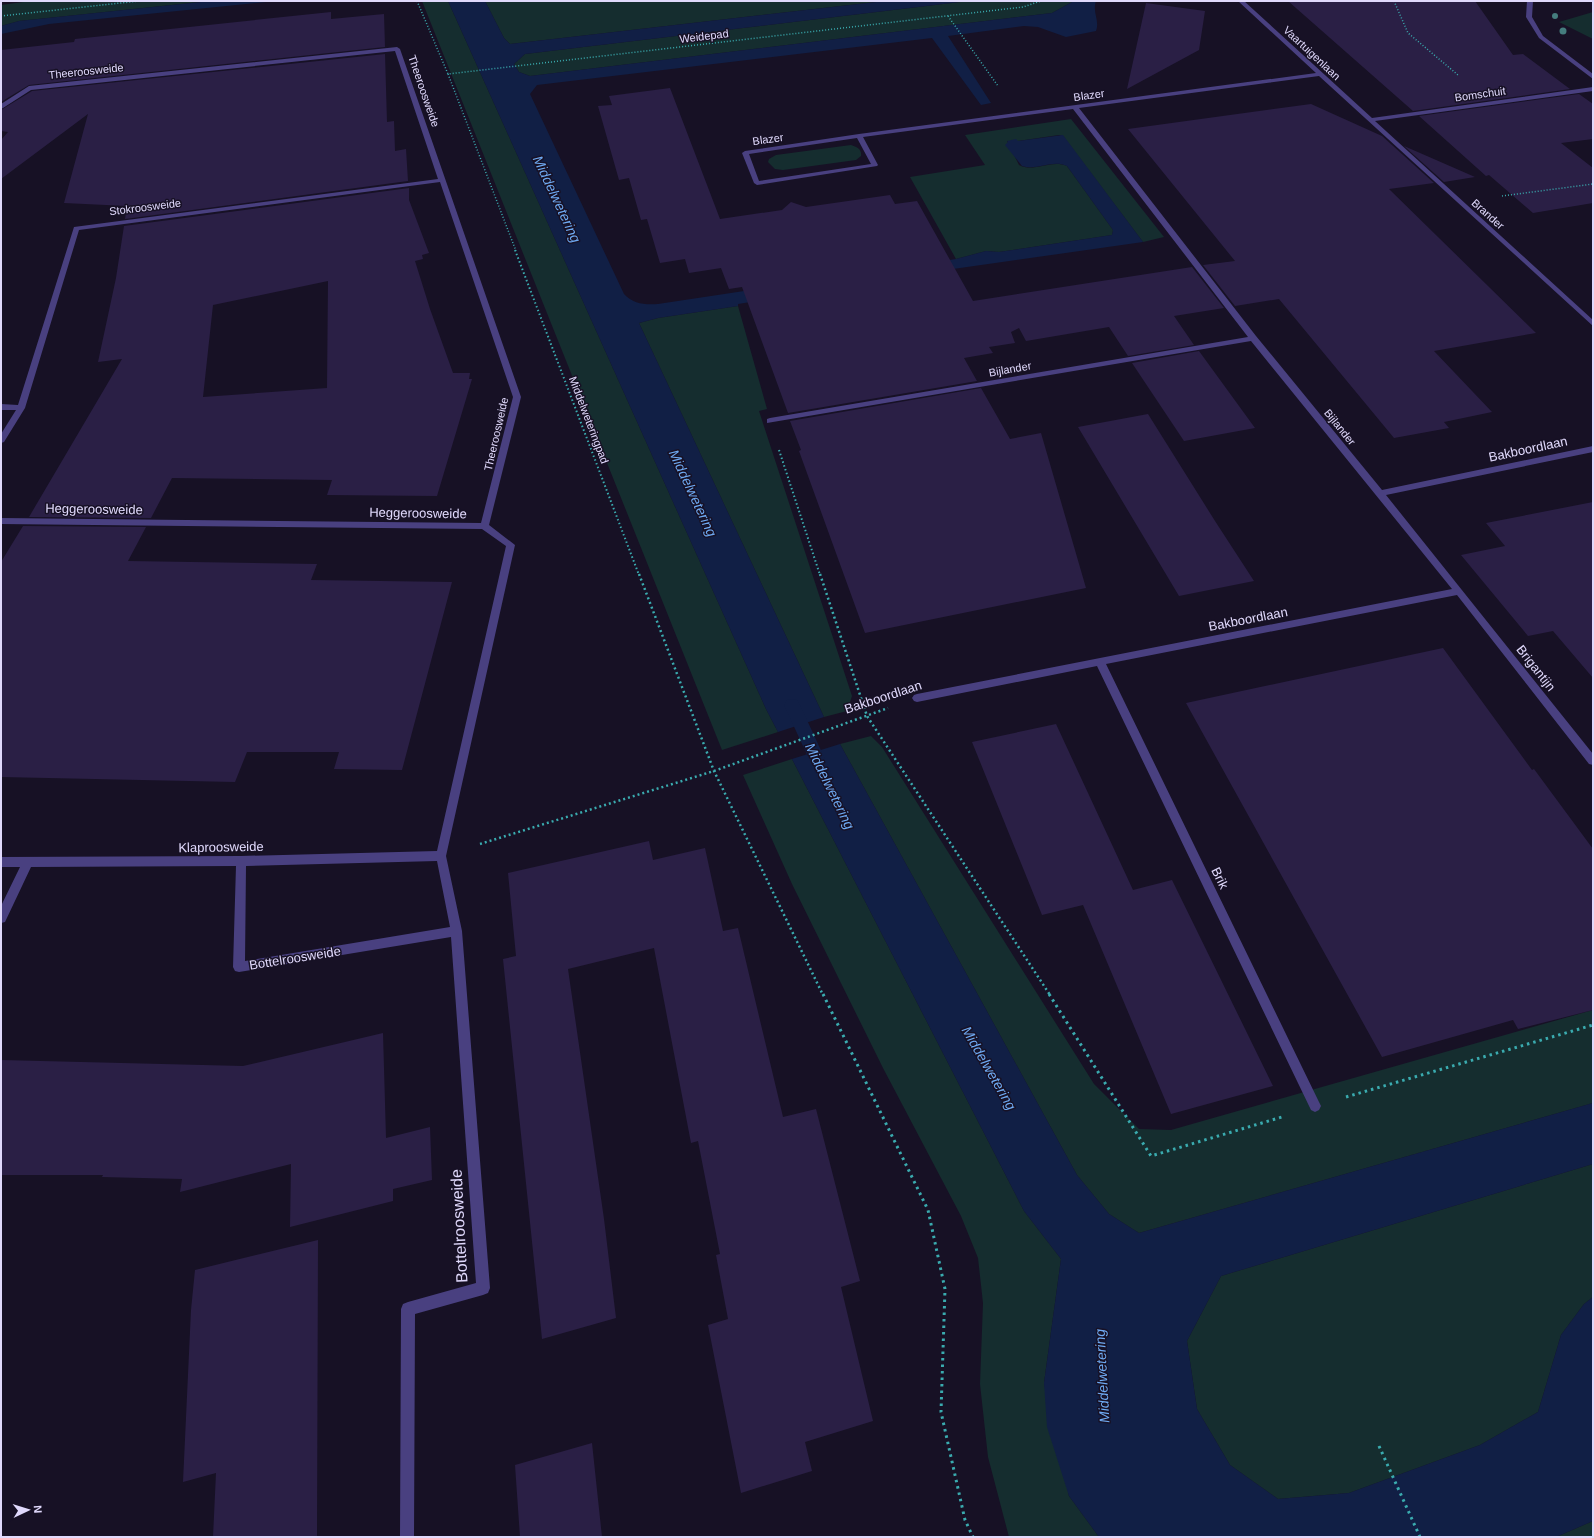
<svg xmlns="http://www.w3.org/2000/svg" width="1594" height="1538" font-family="Arial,sans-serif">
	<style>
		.green { fill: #152d2f }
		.water { fill: #111f45 }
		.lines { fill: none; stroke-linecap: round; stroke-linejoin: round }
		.stream { fill: #111f45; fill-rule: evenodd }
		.building { fill: #2a1f45; fill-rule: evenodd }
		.path-far3 { stroke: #3aabaf; stroke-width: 1.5; stroke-dasharray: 1 2; stroke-linecap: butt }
		.path-far2 { stroke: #3aabaf; stroke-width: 2; stroke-dasharray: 1.5 2.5; stroke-linecap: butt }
		.path-far1 { stroke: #3aabaf; stroke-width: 2.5; stroke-dasharray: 2 3; stroke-linecap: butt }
		.path { stroke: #3aabaf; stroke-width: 3; stroke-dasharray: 2.5 4; stroke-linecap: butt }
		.street { fill: #494080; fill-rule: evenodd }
		.tree { fill: #457d7e }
		.labels { text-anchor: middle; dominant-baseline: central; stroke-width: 3; stroke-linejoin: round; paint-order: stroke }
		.far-street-label { font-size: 11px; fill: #e0d9fc; stroke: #171125 }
		.street-label { font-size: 13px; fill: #e0d9fc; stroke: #171125 }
		.water-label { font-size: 14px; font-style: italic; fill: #6faaf3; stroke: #171125 }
		.near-street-label { font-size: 16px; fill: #e0d9fc; stroke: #171125 }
	</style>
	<rect width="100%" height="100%" fill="#171125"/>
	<path class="green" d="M31,1H210L19,21L1,26V5Z
		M422,1H448L766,709L778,732L722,750Z
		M485,1H885L510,44L504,38Z
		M968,1H1074L1052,13L530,76L519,72L514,64L525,54Z
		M1593,12V39L1559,22Z
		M1071,119L1164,237L1143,242L1063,136L1059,135L1018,141H1007L1019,165C1034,173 1051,159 1067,166L1113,230L1112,235L999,252L986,251L956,259L910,177L985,165L965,135Z
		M851,145C857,147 862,149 861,156L856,160L783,170L775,169L768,162L769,159L776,155Z
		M738,306L767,409L759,411L852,696L847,711L824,717L639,323L658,318Z
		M871,736L882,747L1094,1084L1139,1129L1171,1130L1593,1010V1103L1139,1233L1109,1214L1077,1175L840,744Z
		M792,759L1024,1211L1061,1259L1044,1383L1069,1496L1099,1537H1009L988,1457L980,1384L983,1303L978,1258L961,1216L883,1068L792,884L743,775Z
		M1593,1164V1297L1584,1304L1561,1335L1538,1412L1480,1445L1349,1493L1278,1499L1230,1465L1197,1409L1187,1341L1221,1276Z
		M1593,1521V1537H1556Z"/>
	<path class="water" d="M210,1H276L49,24L1,34V26L19,21Z
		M448,1H485L504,38L510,44L885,1H968L525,54L514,64L519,72L530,76L1052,13L1074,1H1096C1092,13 1100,20 1096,31L1066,37L1038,27L1024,26L948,36L991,103L981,105L932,38L537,85L530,94L624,294C633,304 645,305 658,304L956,259L986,251L999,252L1112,235L1113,230L1067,166C1052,159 1037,171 1022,166L1005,145L1008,142L1007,141L1016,139L1018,141L1063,135L1143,242L953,269L738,304V306L658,318L639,323L824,717L778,732L766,709Z
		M840,744L1077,1175L1109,1214L1139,1233L1593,1103V1164L1221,1276L1187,1341L1197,1409L1230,1465L1278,1499L1349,1493L1480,1445L1538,1412L1561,1335L1584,1304L1593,1297V1521L1556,1537H1099L1069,1496L1047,1427L1044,1383L1061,1259L1024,1211L792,759Z"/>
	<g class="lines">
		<path class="stream" d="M792,699L797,700L800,705L831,772L829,777L823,779L817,777L815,772L784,705L787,700Z"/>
	</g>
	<path class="building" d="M1288,1H1475L1513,55L1523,54L1570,89L1413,111Z
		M1146,3L1205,11L1199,50L1127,89Z
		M331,12V19L384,14L385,47L29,85L1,102V50L74,42L75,39Z
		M385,54L387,122L394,121L395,151L406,149L408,181L125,219L127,206L64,203L88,114L1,179V140L8,132L1,131V110L32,91Z
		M670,88L720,219L782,210L791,202L806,207L890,195L895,204L917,201L973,301L1192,267L1224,308L1174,316L1194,345L1128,356L1109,327L1026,341L1019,328L1011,332L1015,343L989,347L993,353L964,358L977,381L788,413L742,287L729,289L721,268L689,273L685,259L660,263L647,219L641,220L629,178L619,180L598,106L612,105L609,96Z
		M1579,94L1593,104V139L1561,143L1593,168V203L1533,213L1489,175L1486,176L1419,116Z
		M1311,104L1382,136L1434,183L1389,189L1536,333L1434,351L1492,412L1444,422L1449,428L1394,438L1279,299L1235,306L1203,265L1235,261L1128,129Z
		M1404,146L1475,177L1444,182Z
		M409,188V200L429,253L422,255L423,259L415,261L430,309L453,373H470L469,379H472L437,496L327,495L332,480L172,478L151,518L29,517L122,359L98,362L116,278L124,226ZM328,281L327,388L203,397L213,305Z
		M1199,351L1255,428L1184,441L1132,363Z
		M981,388L1010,439L1041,433L1086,588L865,633L799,451L801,450L790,421Z
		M1148,414L1215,521L1254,581L1179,596L1078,427Z
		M1593,502V678L1553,631L1528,636L1461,555L1505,546L1486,523Z
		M23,526L146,527L128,561L317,564L311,580L452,582L402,770L334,769L339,752H247L235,782L1,777V562Z
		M1443,648L1532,770L1534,769L1593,849V1010L1518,1029L1513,1020L1382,1057L1186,703Z
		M1056,724L1133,890L1172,880L1273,1086L1171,1114L1083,905L1042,915L972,742Z
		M649,841L653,860L705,848L723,931L738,928L783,1117L816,1109L860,1281L841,1287L873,1421L805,1442L812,1471L741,1493L708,1325L728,1319L716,1255L720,1254L698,1141L691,1143L654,948L568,969L604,1219L616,1318L542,1339L503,959L516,956L508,873Z
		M383,1033L386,1138L430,1127L432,1180L393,1189V1201L290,1227L291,1164L180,1192L182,1179L102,1177L103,1175H1V1060L243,1066Z
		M318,1240L317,1537H213L216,1473L183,1482L191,1310L195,1270Z
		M592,1443L602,1537H520L515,1465Z"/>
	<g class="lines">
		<path class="path-far3" d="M417,1L448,74L1023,7L1041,1
			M1394,1L1408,33L1458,75
			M1,16L139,1
			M948,16L998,86
			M448,74L516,251
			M1502,196L1593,184"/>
		<path class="path-far2" d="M515,250L639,575
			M779,450L820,575"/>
		<path class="path-far1" d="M639,574L714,771L823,995
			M820,574L867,716L1050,995
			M480,844L714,771L888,708"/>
		<path class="path" d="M823,994L928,1210L945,1289L941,1412L965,1520L973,1537
			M1049,994L1151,1156L1282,1117
			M1346,1097L1593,1025
			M1379,1446L1420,1537"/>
		<path class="street" d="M1238,1H1244L1372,118L1593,87V91L1375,121L1593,320V326L1319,76L1079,108L1256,336L1382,490L1593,446V452L1386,495L1593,754V765L1589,764L1457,595L1106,664L1319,1102L1321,1106L1319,1110L1315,1112L1311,1110L1097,666L917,702L914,701L912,698L914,695L917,694L1452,589L1251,341L767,423V419L770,418L1248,337L1073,109L863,137L878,165L877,166L757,185L754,183L742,153L745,151L859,134L1316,73ZM857,138L871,164L759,181L749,154Z
			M1527,1H1533L1532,17L1543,36L1593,74V79L1539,38L1526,17Z
			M397,47L400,49L521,397L489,525L515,545L446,856L462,931L490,1288L488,1293L483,1295L415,1314L414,1537H400L401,1309L403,1304L408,1302L476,1283L451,937L239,972L235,971L233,967L236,866L31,867L5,922L1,923V906L20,867H1V857L241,856L437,851L506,546L482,529L1,524V518L481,523L513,397L440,182L79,230L25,408L4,442L1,443V434L16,410H1V404L18,405L74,227L438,179L395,51L31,90L3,108L1,109V104L29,86ZM437,861L450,927L245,961L246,866Z"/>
	</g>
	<g class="tree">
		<circle cx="1555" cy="16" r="3"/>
		<circle cx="1563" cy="31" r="3.5"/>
	</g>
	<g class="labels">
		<g class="far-street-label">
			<text transform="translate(704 36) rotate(-7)">Weidepad</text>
			<text transform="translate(1312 53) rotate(43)">Vaartuigenlaan</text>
			<text transform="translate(86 71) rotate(-6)">Theeroosweide</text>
			<text transform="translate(424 91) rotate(71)">Theeroosweide</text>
			<text transform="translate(1480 94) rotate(-8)">Bomschuit</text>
			<text transform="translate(1089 95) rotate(-8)">Blazer</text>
			<text transform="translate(768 139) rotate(-8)">Blazer</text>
			<text transform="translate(145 207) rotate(-7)">Stokroosweide</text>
			<text transform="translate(1488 214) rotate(42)">Brander</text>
			<text transform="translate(1010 369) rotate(-10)">Bijlander</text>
			<text transform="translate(589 420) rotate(69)">Middelweteringpad</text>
			<text transform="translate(1340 427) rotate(51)">Bijlander</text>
			<text transform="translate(496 434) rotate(-77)">Theeroosweide</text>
		</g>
		<g class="street-label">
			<text transform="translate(1528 449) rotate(-12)">Bakboordlaan</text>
			<text transform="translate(94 509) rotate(1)">Heggeroosweide</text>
			<text transform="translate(418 513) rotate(1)">Heggeroosweide</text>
			<text transform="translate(1248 619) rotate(-11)">Bakboordlaan</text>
			<text transform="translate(1536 668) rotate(52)">Brigantijn</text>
			<text transform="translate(883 697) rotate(-18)">Bakboordlaan</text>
			<text transform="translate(221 847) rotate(-1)">Klaproosweide</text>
			<text transform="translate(1220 878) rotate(64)">Brik</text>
			<text transform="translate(295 958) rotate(-9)">Bottelroosweide</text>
		</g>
		<g class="water-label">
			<text transform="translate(557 199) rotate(65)">Middelwetering</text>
			<text transform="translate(693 493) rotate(65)">Middelwetering</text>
			<text transform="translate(830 786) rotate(64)">Middelwetering</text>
			<text transform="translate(989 1068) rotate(60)">Middelwetering</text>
			<text transform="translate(1102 1376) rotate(-93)">Middelwetering</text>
		</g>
		<g class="near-street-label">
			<text transform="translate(459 1226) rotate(-93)">Bottelroosweide</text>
		</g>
	</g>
	<rect width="1594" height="1538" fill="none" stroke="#e0d9fc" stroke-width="4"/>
	<g transform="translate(28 1510) rotate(86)" stroke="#171125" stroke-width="3" paint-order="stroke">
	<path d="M0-3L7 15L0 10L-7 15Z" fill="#e0d9fc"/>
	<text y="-6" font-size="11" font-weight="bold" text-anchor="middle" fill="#e0d9fc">N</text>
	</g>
</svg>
